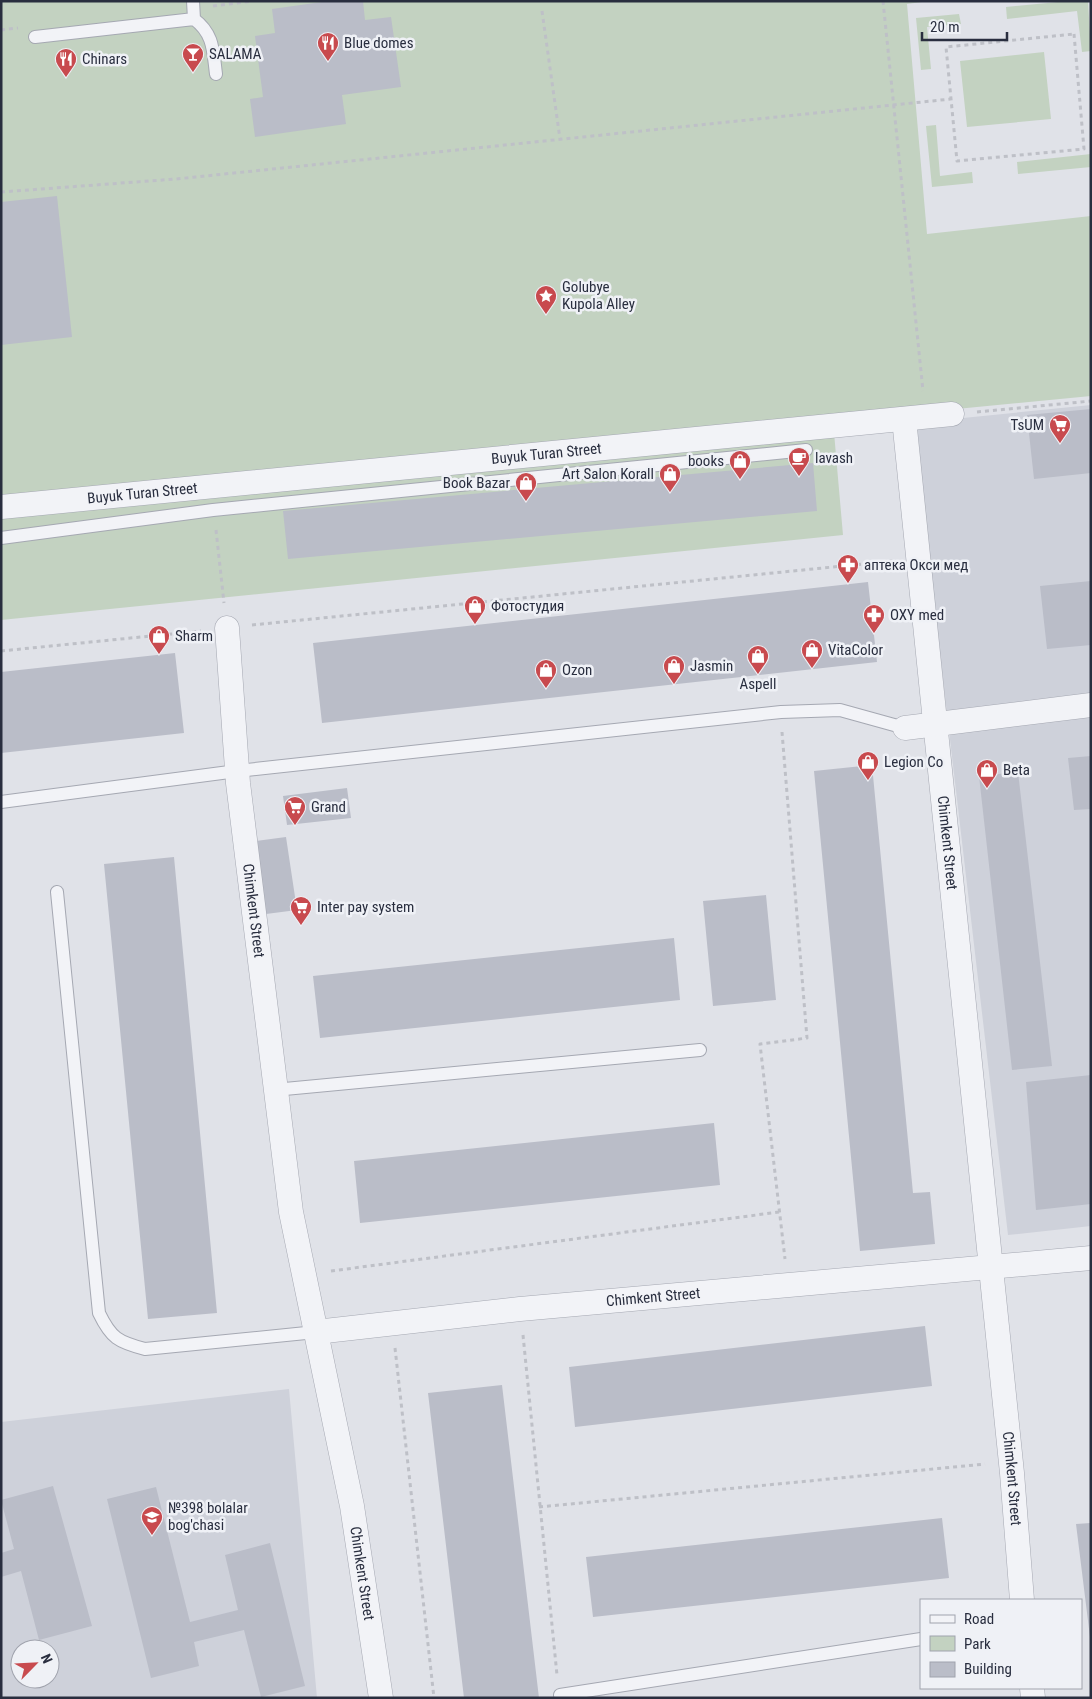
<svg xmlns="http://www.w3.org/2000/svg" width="1092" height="1699" font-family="'Roboto Condensed',sans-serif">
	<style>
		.built { fill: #ced1da; fill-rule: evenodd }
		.green { fill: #c3d2c1 }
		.building { fill: #babdc8 }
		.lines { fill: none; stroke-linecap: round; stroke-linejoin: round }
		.lane-casing { stroke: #a5a8b2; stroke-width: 14 }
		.street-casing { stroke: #a5a8b2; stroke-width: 25 }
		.path { stroke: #bec0c7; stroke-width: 3; stroke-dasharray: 4 4; stroke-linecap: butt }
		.lane { stroke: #f2f3f7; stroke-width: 12 }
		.street { stroke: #f2f3f7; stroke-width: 24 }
		.labels { text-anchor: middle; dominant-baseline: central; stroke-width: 5; stroke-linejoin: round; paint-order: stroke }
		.poi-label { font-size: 15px; fill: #292e3f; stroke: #eff1f6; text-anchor: start }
		.street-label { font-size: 15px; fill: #292e3f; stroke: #eff1f6 }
	</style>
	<rect width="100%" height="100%" fill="#e0e2e8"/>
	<path class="built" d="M1091,405V1226L1008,1235L913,423Z
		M289,1389L317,1698H1V1422ZM20,1649H50V1679H20Z"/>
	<path class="green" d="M1,1H929L907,4L927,234L1091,216V396L833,421L843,535L1,620Z
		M1068,1H1088L1091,51L1082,52L1077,11L1007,19L1006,7Z
		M959,14L961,24L927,27L931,69L921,70L916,18Z
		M1044,52L1051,119L967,127L960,61Z
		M936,125L940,176L972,172L973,183L932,187L926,126Z
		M1091,154V167L1018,174L1017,162Z"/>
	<path class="building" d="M329,1H363L365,20L391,17L401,87L342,95L346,124L255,137L250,99L263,97L255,36L275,33L272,9Z
		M57,196L72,337L1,345V202Z
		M1091,409V473L1034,479L1027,415Z
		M813,463L817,511L288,559L283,511Z
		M1091,581V645L1047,649L1040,586Z
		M868,582L877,662L322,723L313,643Z
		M175,653L184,733L1,753V672Z
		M1091,756V809L1074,810L1068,758Z
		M872,765L913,1193L930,1192L935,1244L860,1251L814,771Z
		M1018,772L1052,1066L1012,1070L979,776Z
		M347,788L351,818L287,825L283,796Z
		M286,837L297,910L266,914L256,841Z
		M174,857L217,1313L148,1319L104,864Z
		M766,895L776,1000L713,1006L703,901Z
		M674,938L680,1000L320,1038L313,976Z
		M1091,1075V1204L1036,1210L1026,1082Z
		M714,1123L720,1185L360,1223L354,1161Z
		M925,1326L932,1386L575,1427L569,1367Z
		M502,1385L539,1698H464L428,1393Z
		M53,1486L92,1626L39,1640L21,1571L1,1577V1553L14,1549L1,1500Z
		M156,1487L190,1622L238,1610L225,1555L270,1543L305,1686L261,1697L244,1630L194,1642L199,1666L151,1678L107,1499Z
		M942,1518L949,1578L593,1617L586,1557Z
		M1091,1523V1637H1090L1076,1524Z"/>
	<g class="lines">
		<g class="lane-casing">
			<path id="lane" d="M193,1L194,19C214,34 213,51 216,74
				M35,37L194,19
				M1,538L213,510L806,450
				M1,802L237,771L781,712L840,710L905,728
				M57,892L99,1313C111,1338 118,1342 145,1349L316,1332
				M274,1090L700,1050
				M560,1695L921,1639"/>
		</g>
		<g class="street-casing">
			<g id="street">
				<path id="s1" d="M904,419L1012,1473L1022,1600"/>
				<path id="s2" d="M1,507L952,414"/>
				<path id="s3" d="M227,628L238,783L291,1212L352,1506L381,1698"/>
				<path d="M905,728L1091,705"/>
				<path id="s4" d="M316,1332L520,1309L1091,1258"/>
				<path d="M1032,1688L1033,1698"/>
			</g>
		</g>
		<path class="path" d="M883,1L923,391
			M213,6L252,1
			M542,11L560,139
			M1,30L18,28
			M1074,34L1084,149L957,161L946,47Z
			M1,192L176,179L951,99
			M977,412L1091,401
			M216,530L224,603
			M252,625L893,561
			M1,651L201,631
			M782,732L807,1038L760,1044L785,1259
			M331,1271L779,1212
			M523,1335L557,1675
			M395,1348L434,1698
			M539,1507L985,1464"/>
		<use href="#lane" class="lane"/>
		<use href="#street" class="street"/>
	</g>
	<defs>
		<g id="restaurant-pin" transform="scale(1.125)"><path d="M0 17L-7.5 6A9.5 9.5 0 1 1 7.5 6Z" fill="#c84a4e" stroke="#eff1f6"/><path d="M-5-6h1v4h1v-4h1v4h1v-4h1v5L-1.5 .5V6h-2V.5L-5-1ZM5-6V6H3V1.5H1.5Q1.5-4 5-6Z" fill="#fff"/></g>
		<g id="bar-pin" transform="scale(1.125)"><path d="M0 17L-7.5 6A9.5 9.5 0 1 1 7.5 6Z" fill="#c84a4e" stroke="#eff1f6"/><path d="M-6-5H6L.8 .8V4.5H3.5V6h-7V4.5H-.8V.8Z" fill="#fff"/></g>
		<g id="sight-pin" transform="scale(1.125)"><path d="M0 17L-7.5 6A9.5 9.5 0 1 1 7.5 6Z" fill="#c84a4e" stroke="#eff1f6"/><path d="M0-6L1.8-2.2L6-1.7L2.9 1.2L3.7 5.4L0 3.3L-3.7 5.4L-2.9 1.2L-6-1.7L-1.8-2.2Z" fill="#fff"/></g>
		<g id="supermarket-pin" transform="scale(1.125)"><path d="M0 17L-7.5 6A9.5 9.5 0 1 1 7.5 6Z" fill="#c84a4e" stroke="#eff1f6"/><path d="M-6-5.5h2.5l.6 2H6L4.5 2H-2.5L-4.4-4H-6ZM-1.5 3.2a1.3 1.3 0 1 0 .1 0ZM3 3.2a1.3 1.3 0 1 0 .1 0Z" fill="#fff"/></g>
		<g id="cafe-pin" transform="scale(1.125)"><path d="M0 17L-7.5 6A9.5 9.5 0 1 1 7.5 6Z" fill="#c84a4e" stroke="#eff1f6"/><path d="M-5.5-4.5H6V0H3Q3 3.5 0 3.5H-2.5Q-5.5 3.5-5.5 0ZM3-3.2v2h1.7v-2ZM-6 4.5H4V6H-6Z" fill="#fff"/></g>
		<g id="shop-pin" transform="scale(1.125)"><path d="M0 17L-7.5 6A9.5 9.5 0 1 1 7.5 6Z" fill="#c84a4e" stroke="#eff1f6"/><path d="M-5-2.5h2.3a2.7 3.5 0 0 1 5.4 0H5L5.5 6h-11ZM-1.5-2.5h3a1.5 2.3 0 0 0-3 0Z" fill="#fff"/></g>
		<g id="pharmacy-pin" transform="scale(1.125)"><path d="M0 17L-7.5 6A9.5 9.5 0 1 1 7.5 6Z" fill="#c84a4e" stroke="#eff1f6"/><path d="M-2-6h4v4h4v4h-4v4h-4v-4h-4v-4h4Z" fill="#fff"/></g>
		<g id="school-pin" transform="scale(1.125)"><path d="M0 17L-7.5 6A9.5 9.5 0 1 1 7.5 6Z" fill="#c84a4e" stroke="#eff1f6"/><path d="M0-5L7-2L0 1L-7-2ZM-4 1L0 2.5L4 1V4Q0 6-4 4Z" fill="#fff"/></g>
	</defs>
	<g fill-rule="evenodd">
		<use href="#restaurant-pin" x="328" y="43"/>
		<use href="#bar-pin" x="193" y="54"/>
		<use href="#restaurant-pin" x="66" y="59"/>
		<use href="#sight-pin" x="546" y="296"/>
		<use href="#supermarket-pin" x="1060" y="425"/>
		<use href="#cafe-pin" x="799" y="458"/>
		<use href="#shop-pin" x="740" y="461"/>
		<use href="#shop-pin" x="670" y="474"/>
		<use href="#shop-pin" x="526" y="483"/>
		<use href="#pharmacy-pin" x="848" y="565"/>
		<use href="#shop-pin" x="475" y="606"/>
		<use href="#pharmacy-pin" x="874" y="615"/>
		<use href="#shop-pin" x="159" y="636"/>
		<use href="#shop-pin" x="812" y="650"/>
		<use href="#shop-pin" x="758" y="656"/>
		<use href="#shop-pin" x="674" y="666"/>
		<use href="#shop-pin" x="546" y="670"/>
		<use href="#shop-pin" x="868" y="762"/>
		<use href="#shop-pin" x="987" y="770"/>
		<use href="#supermarket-pin" x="295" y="807"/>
		<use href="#supermarket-pin" x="301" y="907"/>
		<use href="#school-pin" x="152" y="1517"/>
	</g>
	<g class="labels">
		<g class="poi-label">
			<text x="344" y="43">Blue domes</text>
			<text x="209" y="54">SALAMA</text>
			<text x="82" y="59">Chinars</text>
			<text x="562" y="287">Golubye<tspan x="562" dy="17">Kupola Alley</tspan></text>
			<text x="1044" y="425" text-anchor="end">TsUM</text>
			<text x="815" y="458">lavash</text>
			<text x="724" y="461" text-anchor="end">books</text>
			<text x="654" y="474" text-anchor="end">Art Salon Korall</text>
			<text x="510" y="483" text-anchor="end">Book Bazar</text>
			<text x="864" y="565">аптека Окси мед</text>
			<text x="491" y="606">Фотостудия</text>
			<text x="890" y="615">OXY med</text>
			<text x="175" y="636">Sharm</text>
			<text x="828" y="650">VitaColor</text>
			<text x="690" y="666">Jasmin</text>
			<text x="562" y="670">Ozon</text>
			<text x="758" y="684" text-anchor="middle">Aspell</text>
			<text x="884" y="762">Legion Co</text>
			<text x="1003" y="770">Beta</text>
			<text x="311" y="807">Grand</text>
			<text x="317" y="907">Inter pay system</text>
			<text x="168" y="1508">№398 bolalar<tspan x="168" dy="17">bog'chasi</tspan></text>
		</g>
		<g class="street-label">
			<text stroke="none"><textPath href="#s2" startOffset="548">Buyuk Turan Street</textPath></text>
			<text stroke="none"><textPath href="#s2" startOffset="142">Buyuk Turan Street</textPath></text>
			<text stroke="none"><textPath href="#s1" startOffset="426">Chimkent Street</textPath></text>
			<text stroke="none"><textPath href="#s3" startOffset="284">Chimkent Street</textPath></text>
			<text stroke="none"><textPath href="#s4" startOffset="339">Chimkent Street</textPath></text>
			<text stroke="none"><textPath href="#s1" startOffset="1065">Chimkent Street</textPath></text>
			<text stroke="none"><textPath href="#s3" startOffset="956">Chimkent Street</textPath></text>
		</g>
	</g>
	<rect width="1092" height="1699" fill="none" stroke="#292e3f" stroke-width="5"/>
	<rect x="920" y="1599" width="162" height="90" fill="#eff1f6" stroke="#a0a3ad"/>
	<rect x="930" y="1615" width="25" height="8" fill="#f2f3f7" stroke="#a0a3ad"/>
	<text x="964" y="1624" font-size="15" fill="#292e3f">Road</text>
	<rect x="930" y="1636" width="25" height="15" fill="#c3d2c1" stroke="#a0a3ad"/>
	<text x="964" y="1649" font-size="15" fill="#292e3f">Park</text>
	<rect x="930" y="1662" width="25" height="15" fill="#babdc8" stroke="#a0a3ad"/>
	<text x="964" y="1674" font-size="15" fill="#292e3f">Building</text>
	<g transform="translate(35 1664) rotate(66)"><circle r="24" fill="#eff1f6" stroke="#a0a3ad"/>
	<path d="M0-4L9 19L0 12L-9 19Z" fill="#c84a4e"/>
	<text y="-8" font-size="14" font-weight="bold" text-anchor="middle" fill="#292e3f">N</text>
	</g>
	<path d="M922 32v8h85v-8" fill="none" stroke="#292e3f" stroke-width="2.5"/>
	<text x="930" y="32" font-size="15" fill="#292e3f" stroke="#eff1f6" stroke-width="4" paint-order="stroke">20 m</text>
</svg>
